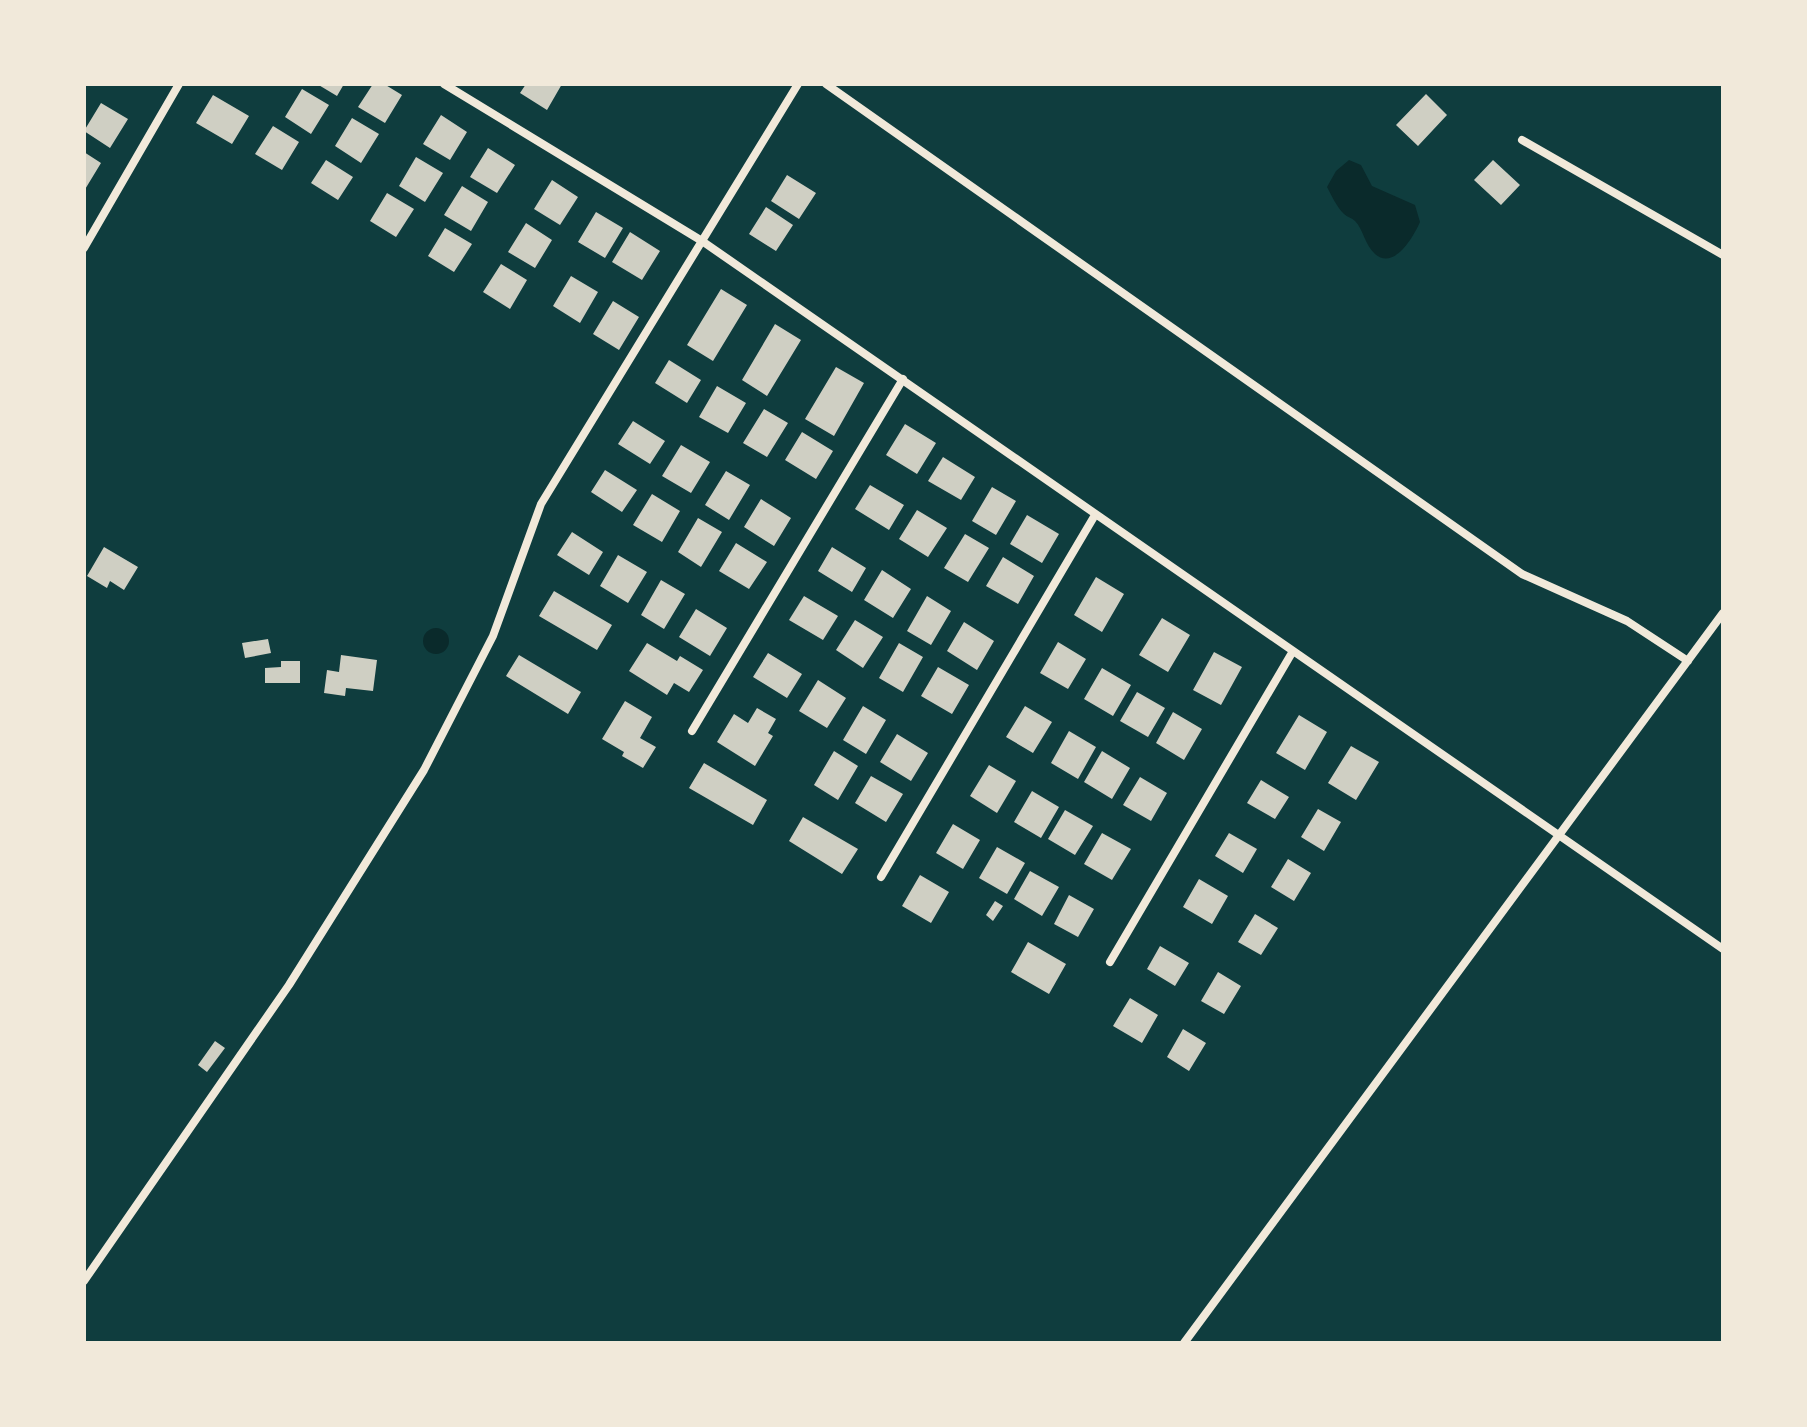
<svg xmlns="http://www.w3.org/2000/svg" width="1807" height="1427" font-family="'Noto Sans',sans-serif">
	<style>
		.water { fill: #0a2a2b }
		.building { fill: #cfcfc3 }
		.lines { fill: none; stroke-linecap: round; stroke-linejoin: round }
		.minor { stroke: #f1e9da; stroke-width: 8 }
	</style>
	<rect width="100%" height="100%" fill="#0f3d3e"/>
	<path class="water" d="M1349,160L1361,165L1372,186L1415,205L1420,222C1414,236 1394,271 1375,254C1365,245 1363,229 1355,221C1352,218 1347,217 1344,214C1336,206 1332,196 1327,187L1336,171Z
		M423 641a13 13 0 1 1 26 0a13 13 0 1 1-26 0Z"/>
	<path class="building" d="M317,84H344L337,96Z
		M373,84H384L402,95L385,123L358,107Z
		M526,84H562L547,110L520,93Z
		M302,89L329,105L311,134L285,117Z
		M1426,94L1447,115L1418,146L1396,125Z
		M213,95L249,116L232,144L196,123Z
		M101,103L128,119L110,148L84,131Z
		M441,115L467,132L450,160L423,144Z
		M352,118L379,134L361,163L335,146Z
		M273,126L299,142L282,170L255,154Z
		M488,148L515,165L497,193L470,177Z
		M84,152L101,163L84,191Z
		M416,157L443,173L425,202L399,186Z
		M326,160L353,177L338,200L311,183Z
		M1493,160L1520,185L1501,205L1474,180Z
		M787,175L816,193L799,219L771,201Z
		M552,180L578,197L560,225L534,209Z
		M462,186L488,202L471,231L444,215Z
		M387,193L414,209L396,237L370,221Z
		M766,207L793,225L776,251L749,234Z
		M596,212L623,228L605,258L578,242Z
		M526,223L552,240L535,268L508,252Z
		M445,228L472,244L454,272L428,256Z
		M630,232L660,251L642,280L612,262Z
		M501,264L527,280L510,309L483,292Z
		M571,276L598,292L580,323L553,306Z
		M721,289L747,305L713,361L687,345Z
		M613,301L639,317L619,350L593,334Z
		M775,324L801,340L767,396L742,380Z
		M669,360L701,380L687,403L655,383Z
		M836,367L864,383L834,436L805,419Z
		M717,386L746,403L728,433L699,417Z
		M764,409L788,423L767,457L743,443Z
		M633,421L665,441L650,464L618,444Z
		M905,424L936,443L917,474L886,455Z
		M802,432L833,451L816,479L785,460Z
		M681,445L710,462L691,493L662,476Z
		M943,457L975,477L961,500L928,481Z
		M605,470L637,490L622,512L591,492Z
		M726,471L750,485L729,520L705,505Z
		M870,485L904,505L889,530L855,509Z
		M992,487L1016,501L996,535L972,521Z
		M652,494L680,511L662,542L633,525Z
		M761,499L791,518L774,546L744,527Z
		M917,510L947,528L928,557L899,539Z
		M1027,515L1059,534L1042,563L1010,544Z
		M698,518L722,532L701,567L678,552Z
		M572,532L603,552L589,575L557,555Z
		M965,534L989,548L968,582L944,568Z
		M736,543L767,562L749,589L719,571Z
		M104,547L138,567L124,590L110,581L107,588L87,576Z
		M832,547L866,568L852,592L818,571Z
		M618,555L647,572L628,603L600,586Z
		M1003,557L1034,576L1018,604L986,586Z
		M882,570L911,589L893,618L864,600Z
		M1096,577L1124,594L1102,632L1074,615Z
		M661,580L685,594L664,629L641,615Z
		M554,591L612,625L597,650L539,616Z
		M804,596L838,616L823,640L789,620Z
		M927,596L951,611L931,645L907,631Z
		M696,609L727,628L710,656L679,637Z
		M1162,618L1190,635L1168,672L1139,655Z
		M855,620L883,637L863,668L836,650Z
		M964,622L994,641L977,670L947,651Z
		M268,639L271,653L245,658L242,643Z
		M1058,642L1086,659L1068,689L1040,673Z
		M647,643L677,661L680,656L703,670L689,692L674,683L667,695L629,671Z
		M899,643L923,657L903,692L879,678Z
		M1214,652L1242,667L1221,705L1193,690Z
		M768,653L802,674L787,698L753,677Z
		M341,655L377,660L373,691L346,688L345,696L324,693L327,670L339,672Z
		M519,655L581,692L568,714L506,676Z
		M281,661H300V683H265V668L281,667Z
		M938,667L969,685L952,714L921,696Z
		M1102,668L1131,685L1113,716L1084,699Z
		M818,680L846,698L827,728L799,711Z
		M1137,692L1165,708L1148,737L1120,721Z
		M625,701L652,717L640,738L656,747L643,768L622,756L624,752L602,739Z
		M863,706L886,720L866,754L843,740Z
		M1025,706L1052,722L1033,753L1006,737Z
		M757,708L776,719L768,733L773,736L755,766L717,742L734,714L748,723Z
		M1173,712L1202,729L1184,760L1156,743Z
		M1299,715L1327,732L1305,770L1276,753Z
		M1069,731L1096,747L1078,779L1051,763Z
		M897,734L928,753L911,781L880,762Z
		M1351,746L1379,762L1356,800L1328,783Z
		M834,751L858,766L838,800L814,785Z
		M1102,751L1130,768L1112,799L1084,782Z
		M704,763L767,800L753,825L689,788Z
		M989,765L1016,781L997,813L970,796Z
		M871,776L903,794L886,822L855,803Z
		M1140,777L1167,793L1151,821L1123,805Z
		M1261,780L1289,797L1275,819L1247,803Z
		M1032,791L1059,807L1041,838L1014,822Z
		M1318,809L1341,822L1324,851L1301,837Z
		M1065,810L1093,826L1075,855L1048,839Z
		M803,817L858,849L842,874L789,841Z
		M953,824L980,840L963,869L936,853Z
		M1102,833L1131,849L1112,880L1084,864Z
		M1229,833L1257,849L1243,873L1215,856Z
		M997,847L1025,863L1007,894L979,878Z
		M1288,859L1311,873L1294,901L1271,887Z
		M1030,871L1059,887L1042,916L1014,899Z
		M920,875L949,892L931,923L902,906Z
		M1199,879L1228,896L1212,924L1183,907Z
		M1069,895L1094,909L1078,937L1054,924Z
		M995,901L1003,906L993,921L986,915Z
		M1255,914L1278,928L1261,955L1238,942Z
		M1028,942L1066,964L1049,994L1011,972Z
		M1160,946L1189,963L1175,986L1147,969Z
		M1218,972L1241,986L1224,1014L1201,1001Z
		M1130,998L1158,1015L1142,1043L1113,1026Z
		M1183,1029L1206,1043L1189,1071L1167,1057Z
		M215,1041L225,1048L207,1072L198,1065Z"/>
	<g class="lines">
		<path class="minor" d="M444,84L702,241L1723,949
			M826,84L1522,574L1627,621L1688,661
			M1522,140L1723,255
			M84,248L179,84
			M692,731L903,379
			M881,877L1095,515
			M1110,962L1293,651
			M84,1281L289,985L424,770L493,636L541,504L798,84
			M1184,1343L1723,613"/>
	</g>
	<rect width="1807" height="1427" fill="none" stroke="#f1e9da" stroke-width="172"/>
</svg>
